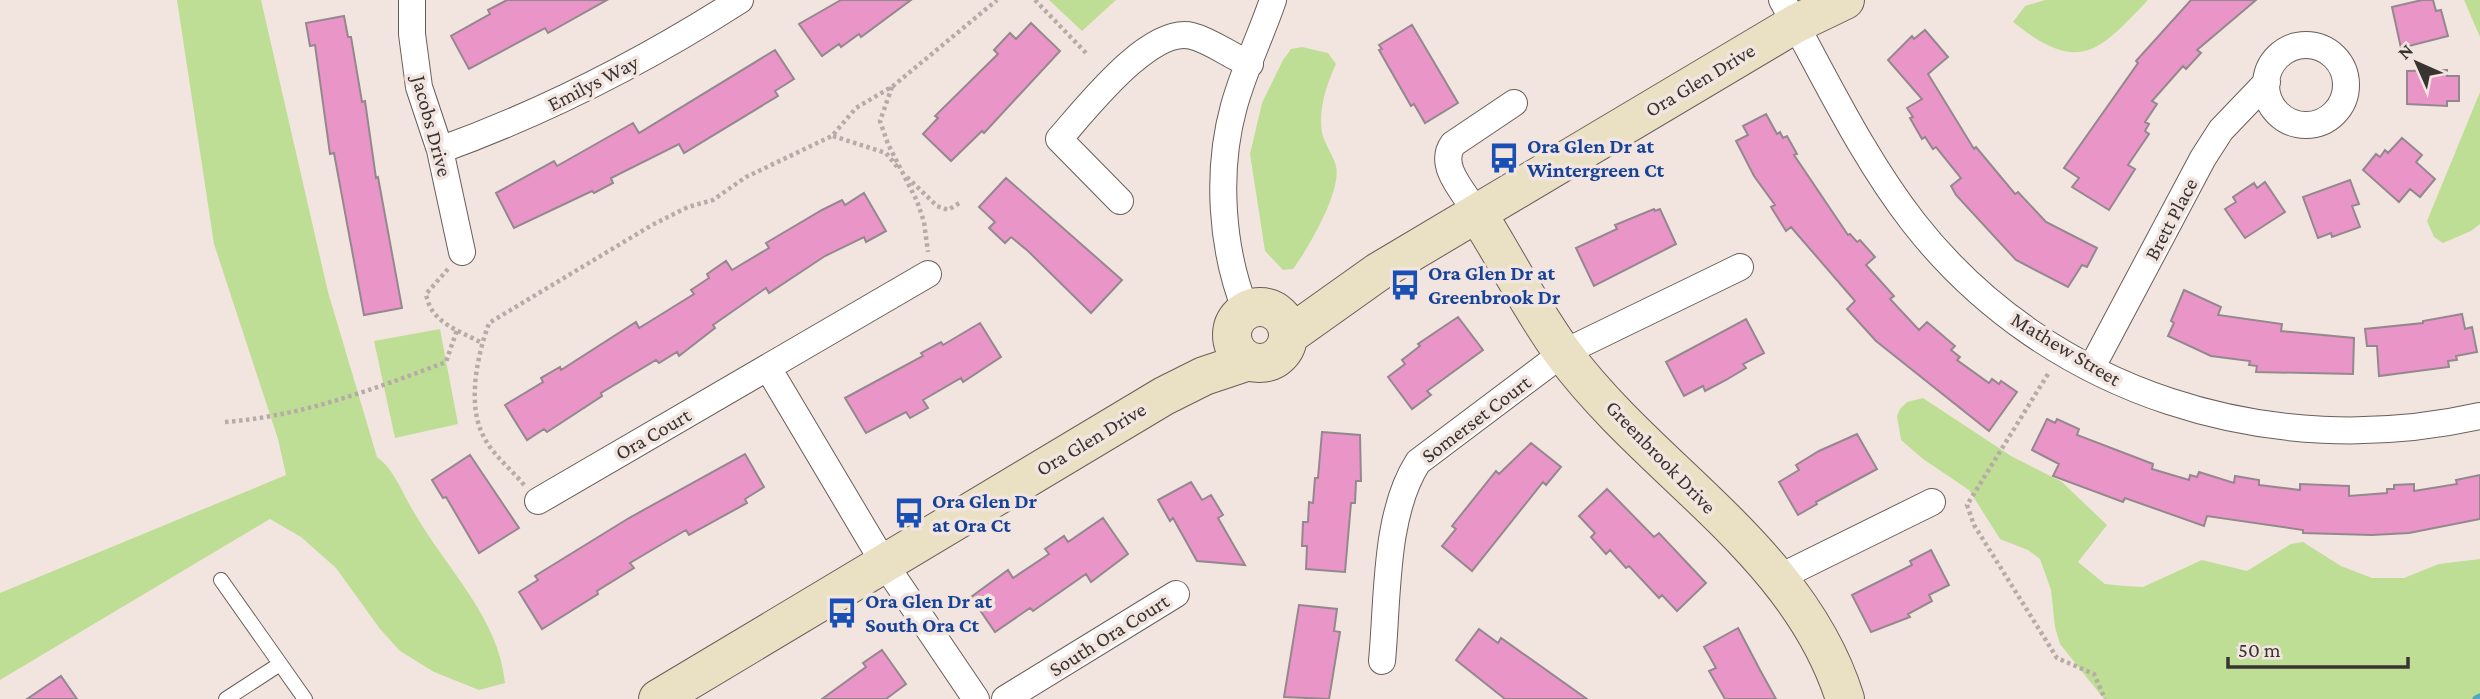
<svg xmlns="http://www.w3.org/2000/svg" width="2480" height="699" font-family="'Crimson Pro',serif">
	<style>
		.green { fill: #bfde95 }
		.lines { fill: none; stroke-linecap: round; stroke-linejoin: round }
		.stream { stroke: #54a8c0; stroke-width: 7 }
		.building { fill: #ea95c7; stroke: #94888e; stroke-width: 2 }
		.lane-casing { stroke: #695e59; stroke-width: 16 }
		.street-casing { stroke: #695e59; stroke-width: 28 }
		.secondary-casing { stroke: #695e59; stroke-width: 40 }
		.path { stroke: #b6aca7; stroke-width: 4.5; stroke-dasharray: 3.5 3.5; stroke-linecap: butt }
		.lane { stroke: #fff; stroke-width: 14 }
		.street { stroke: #fff; stroke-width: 26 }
		.secondary { stroke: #eae0c3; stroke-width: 38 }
		.labels { text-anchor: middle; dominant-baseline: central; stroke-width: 7; stroke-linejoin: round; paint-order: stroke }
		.street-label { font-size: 21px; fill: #393431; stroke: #f2e5df }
		.transit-label { font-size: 21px; font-weight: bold; fill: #164399; stroke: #f2e5df; text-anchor: start }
	</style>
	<rect width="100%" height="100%" fill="#f2e5df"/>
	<path class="green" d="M177,0H261L328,292L377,457C395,470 403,495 415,514C446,568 499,618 505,683L479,690L434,672L400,651L380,629L336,568L301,537L270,519L0,680V593L286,475L278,439L214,244Z
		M1049,0H1116L1082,31Z
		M2045,0H2148C2097,54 2078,74 2013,22L2025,6Z
		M2464,0H2480V37Z
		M1302,47L1328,53L1336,64C1327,83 1318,110 1322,132C1324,144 1333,154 1336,166C1342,191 1308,249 1293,269L1283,270L1265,251L1250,154L1262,103L1283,60L1291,49Z
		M2480,92V224L2471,231L2443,243L2434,237L2427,221Z
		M440,329L458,424L395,438L374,341Z
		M1923,398L2011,456L2062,482L2107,525L2078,562L2105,584L2125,586L2143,587L2202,560L2247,571L2291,544L2303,542L2341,566L2372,578H2404L2439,564L2480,559V699H2104L2060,644L2055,627L2051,590L2040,559L2028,550L2000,539L1969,490L1923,459L1901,440L1897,416L1900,409L1907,402Z"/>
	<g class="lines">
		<path class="stream" d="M2476,699L2480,697"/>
	</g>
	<path class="building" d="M507,0H607L548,33L545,28L469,69L451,36L490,14L488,10Z
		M841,0H911L861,37L859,34L841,47L839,44L822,56L799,24Z
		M2191,0H2256L2197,50L2201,53L2186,69L2183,66L2152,101L2157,104L2145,122L2149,124L2145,131L2149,134L2128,165L2135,169L2109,210L2072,187L2079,178L2064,168L2138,63L2136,61Z
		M2422,0H2433L2436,11L2441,10L2448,36L2401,48L2392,7Z
		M344,16L348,37H351L362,102L365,101L376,178L378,177L402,308L364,315L334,153L330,154L315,45L310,46L306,23Z
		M1031,23L1060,51L984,133L982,131L951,161L923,134L938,118L935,116L998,54L994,50L1010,33L1016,39Z
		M1412,25L1458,103L1425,123L1414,104L1411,106L1379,50L1382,49L1379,45Z
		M1925,30L1948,57L1928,74L1974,149L1976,147L2015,194L2018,192L2046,222L2097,248L2087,267L2082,265L2068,287L2016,260L1956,195L1951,186L1961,178L1936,147L1933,149L1925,137L1922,139L1910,118L1913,117L1907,108L1922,99L1888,60L1912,36L1914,39Z
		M775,50L794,79L775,91L778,96L684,153L679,144L611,178L613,183L594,193L592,191L514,228L496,193L554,161L557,166L633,123L639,133Z
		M2447,70V76H2459V101H2447V106L2407,104V71Z
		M1766,114L1777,134L1780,132L1783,138L1787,136L1797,154L1794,155L1848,235L1850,234L1857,242L1860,240L1875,257L1866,265L1894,296L1890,299L1919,330L1927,322L1955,346L1951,350L1960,357L1957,360L1989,383L1992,379L1999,384L2001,381L2017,392L1989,431L1876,341L1847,309L1855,301L1791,227L1786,231L1771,207L1775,205L1754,176L1736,141L1748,135L1743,126Z
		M2402,138L2422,155L2416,162L2435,179L2420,197L2410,189L2399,202L2363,170L2376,154L2380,157L2385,150L2388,153Z
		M1006,178L1122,280L1091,313L1028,251L1011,237L1005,243L989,228L995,222L979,207Z
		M2350,180L2359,204L2352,206L2360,227L2332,237L2331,233L2318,238L2303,197Z
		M2265,182L2285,212L2245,238L2225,209L2236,202L2233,197L2254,183L2257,188Z
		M864,193L886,231L866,242L864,237L825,256L769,293L766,288L713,325L715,328L679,356L677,352L659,363L656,360L601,393L602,396L547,432L544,429L527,440L505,405L543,382L541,378L560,367L561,370L636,322L639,328L657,317L694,294L691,290L709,278L707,274L726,261L732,270L769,248L766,243L822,210L842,200L845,205Z
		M1654,209L1655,211L1660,209L1676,244L1594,286L1576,248L1617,229L1615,225Z
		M2184,290L2221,307L2218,315L2282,324L2281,331L2354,338L2353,374L2256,372L2257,366L2249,365L2250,361L2211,356L2168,336L2174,323L2171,321Z
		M2462,314L2465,329L2472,327L2477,352L2456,356L2457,360L2448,361L2449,367L2379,376L2377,346H2367L2365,329L2423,323V321Z
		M1458,317L1483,350L1427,391L1431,395L1412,409L1388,377L1405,364L1402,360L1420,346L1418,344Z
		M1746,319L1764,353L1743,364L1746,368L1726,380L1705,391L1703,386L1684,396L1666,362Z
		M980,323L1001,357L963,382L961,378L923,400L928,408L910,418L906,412L866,433L845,398L923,356L921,353L941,342L943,345Z
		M2047,419L2055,423L2057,419L2079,429L2077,435L2153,464L2152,469L2189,480L2190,475L2197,477L2199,472L2234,483L2235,476L2259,480V485L2300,490V484L2349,486V496L2387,493V489H2394V485L2414,484V491L2457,484L2456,480L2480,475V519L2409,533L2372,535L2303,533V530L2207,516L2204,526L2125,498L2123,502L2053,476L2059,464L2032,450Z
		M1322,432L1360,435L1361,481H1356L1355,503H1351L1345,572L1306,569L1307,546H1302L1303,522H1308L1309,502L1313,503L1315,478H1318Z
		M1857,434L1877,469L1816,502L1817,504L1798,515L1779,482L1799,470L1796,465L1819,451Z
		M1531,443L1561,467L1546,485L1543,482L1472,571L1442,546L1456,529L1452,526L1496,471L1499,474Z
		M745,454L764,487L745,499L747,503L689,535L686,530L667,541L630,563L634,568L597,591L598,594L542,629L519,592L538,580L535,576L629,518Z
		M470,455L519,528L479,553L446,497L443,498L432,480Z
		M1191,482L1202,500L1211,495L1223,515L1218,518L1245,565L1197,561L1173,518L1170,521L1158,500Z
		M1607,489L1654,537L1659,533L1706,583L1677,611L1662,595L1659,598L1629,566L1626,568L1610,550L1606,554L1591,537L1595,533L1579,516Z
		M1103,518L1128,554L1091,582L1086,574L1033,611L1030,608L995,632L971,597L1008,570L1013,578L1049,554L1045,549L1064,536L1068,542Z
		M1931,550L1949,585L1929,595L1932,601L1908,614L1910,617L1871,632L1852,595L1912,565L1910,561Z
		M1299,605L1337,609L1334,631L1340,632L1329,699L1284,697Z
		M1738,628L1760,670L1776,699H1725L1709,671L1716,668L1704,647Z
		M1479,629L1498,643L1501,638L1587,699H1505L1456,660Z
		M882,650L906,684L886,699H822L866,667L863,663Z
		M61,676L77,699H27Z"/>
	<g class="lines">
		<g class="lane-casing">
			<path id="lane" d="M221,580L305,699
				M226,699L280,664"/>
		</g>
		<g class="street-casing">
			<path id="street" d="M412,0V34L419,87L440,150L462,252
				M1782,0C1824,75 1861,155 1914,223C2048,394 2272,463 2480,416
				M2266 85a40 40 0 1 1 80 0a40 40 0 1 1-80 0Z
				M440,150C545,112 645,61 740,0
				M1120,201L1059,139C1085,110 1150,25 1192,36C1212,41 1230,56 1250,64
				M1477,213C1465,193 1437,166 1453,144L1514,103
				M1246,311C1221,249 1216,171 1234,106C1244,70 1261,35 1273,0
				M2092,367L2203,158L2221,130L2267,82
				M768,368L884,563L976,699
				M538,501L928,274
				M1778,578L1932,502
				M1382,661C1388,599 1384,515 1418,462L1563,353L1740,267
				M1005,699L1176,594"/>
		</g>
		<g class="secondary-casing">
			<path id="secondary" d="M1477,213C1506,259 1531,309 1563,353C1651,472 1799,551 1845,699
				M1232 335a28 28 0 1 1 56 0a28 28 0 1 1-56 0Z
				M1288,336L1378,272L1795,24L1845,0
				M658,699L1164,396L1204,376L1249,361"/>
		</g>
		<path class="path" d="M1035,0L1086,53
			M892,87L880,121L888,144L917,201L924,222L928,252
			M833,136L886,153L898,168
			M907,177L937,206L948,210L961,202
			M448,269L426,294C431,323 458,330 482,343
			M2048,374L1967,505L1974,525L2057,658L2094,674L2105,699
			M225,422C303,416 374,389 446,362L457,330
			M524,485C512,470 494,456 485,439C466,407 477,356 489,323L652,225L688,207L713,200L746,177L832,136L856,108L893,86L997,0"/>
		<use href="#lane" class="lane"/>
		<use href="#street" class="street"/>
		<use href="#secondary" class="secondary"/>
	</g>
	<defs>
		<g id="bus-bare" transform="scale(2.415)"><path d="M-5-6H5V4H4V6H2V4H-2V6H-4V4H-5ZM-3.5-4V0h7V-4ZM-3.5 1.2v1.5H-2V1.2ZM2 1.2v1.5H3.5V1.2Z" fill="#1a4fb4" stroke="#f2e5df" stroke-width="2.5" paint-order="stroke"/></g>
	</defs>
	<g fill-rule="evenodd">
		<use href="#bus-bare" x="1504" y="158"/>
		<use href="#bus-bare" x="1405" y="285"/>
		<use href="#bus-bare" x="909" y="513"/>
		<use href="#bus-bare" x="842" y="613"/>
	</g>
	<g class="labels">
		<g class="street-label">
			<text transform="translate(1700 80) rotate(-31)">Ora Glen Drive</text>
			<text transform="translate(593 83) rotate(-27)">Emilys Way</text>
			<text transform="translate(432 126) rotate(75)">Jacobs Drive</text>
			<text transform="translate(2171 219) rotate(-62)">Brett Place</text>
			<text transform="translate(2066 349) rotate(31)">Mathew Street</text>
			<text transform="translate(1476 419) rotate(-37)">Somerset Court</text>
			<text transform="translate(653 434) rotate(-30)">Ora Court</text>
			<text transform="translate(1091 439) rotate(-31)">Ora Glen Drive</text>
			<text transform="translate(1661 457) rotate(46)">Greenbrook Drive</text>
			<text transform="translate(1109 635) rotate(-32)">South Ora Court</text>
		</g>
		<g class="transit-label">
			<text x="1527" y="146">Ora Glen Dr at<tspan x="1527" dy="24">Wintergreen Ct</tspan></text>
			<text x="1428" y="273">Ora Glen Dr at<tspan x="1428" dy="24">Greenbrook Dr</tspan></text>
			<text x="932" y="501">Ora Glen Dr<tspan x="932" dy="24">at Ora Ct</tspan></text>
			<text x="865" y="601">Ora Glen Dr at<tspan x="865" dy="24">South Ora Ct</tspan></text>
		</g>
	</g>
	<g transform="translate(2417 63) rotate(315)" stroke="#f2e5df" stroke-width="5" paint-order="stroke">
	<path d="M0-5L12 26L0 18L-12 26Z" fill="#393431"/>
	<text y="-10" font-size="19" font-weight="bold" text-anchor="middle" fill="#393431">N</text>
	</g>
	<path d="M2228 657v10h180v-10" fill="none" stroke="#393431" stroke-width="3.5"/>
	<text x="2238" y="657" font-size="21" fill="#393431" stroke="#f2e5df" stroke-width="5" paint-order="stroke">50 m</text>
</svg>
